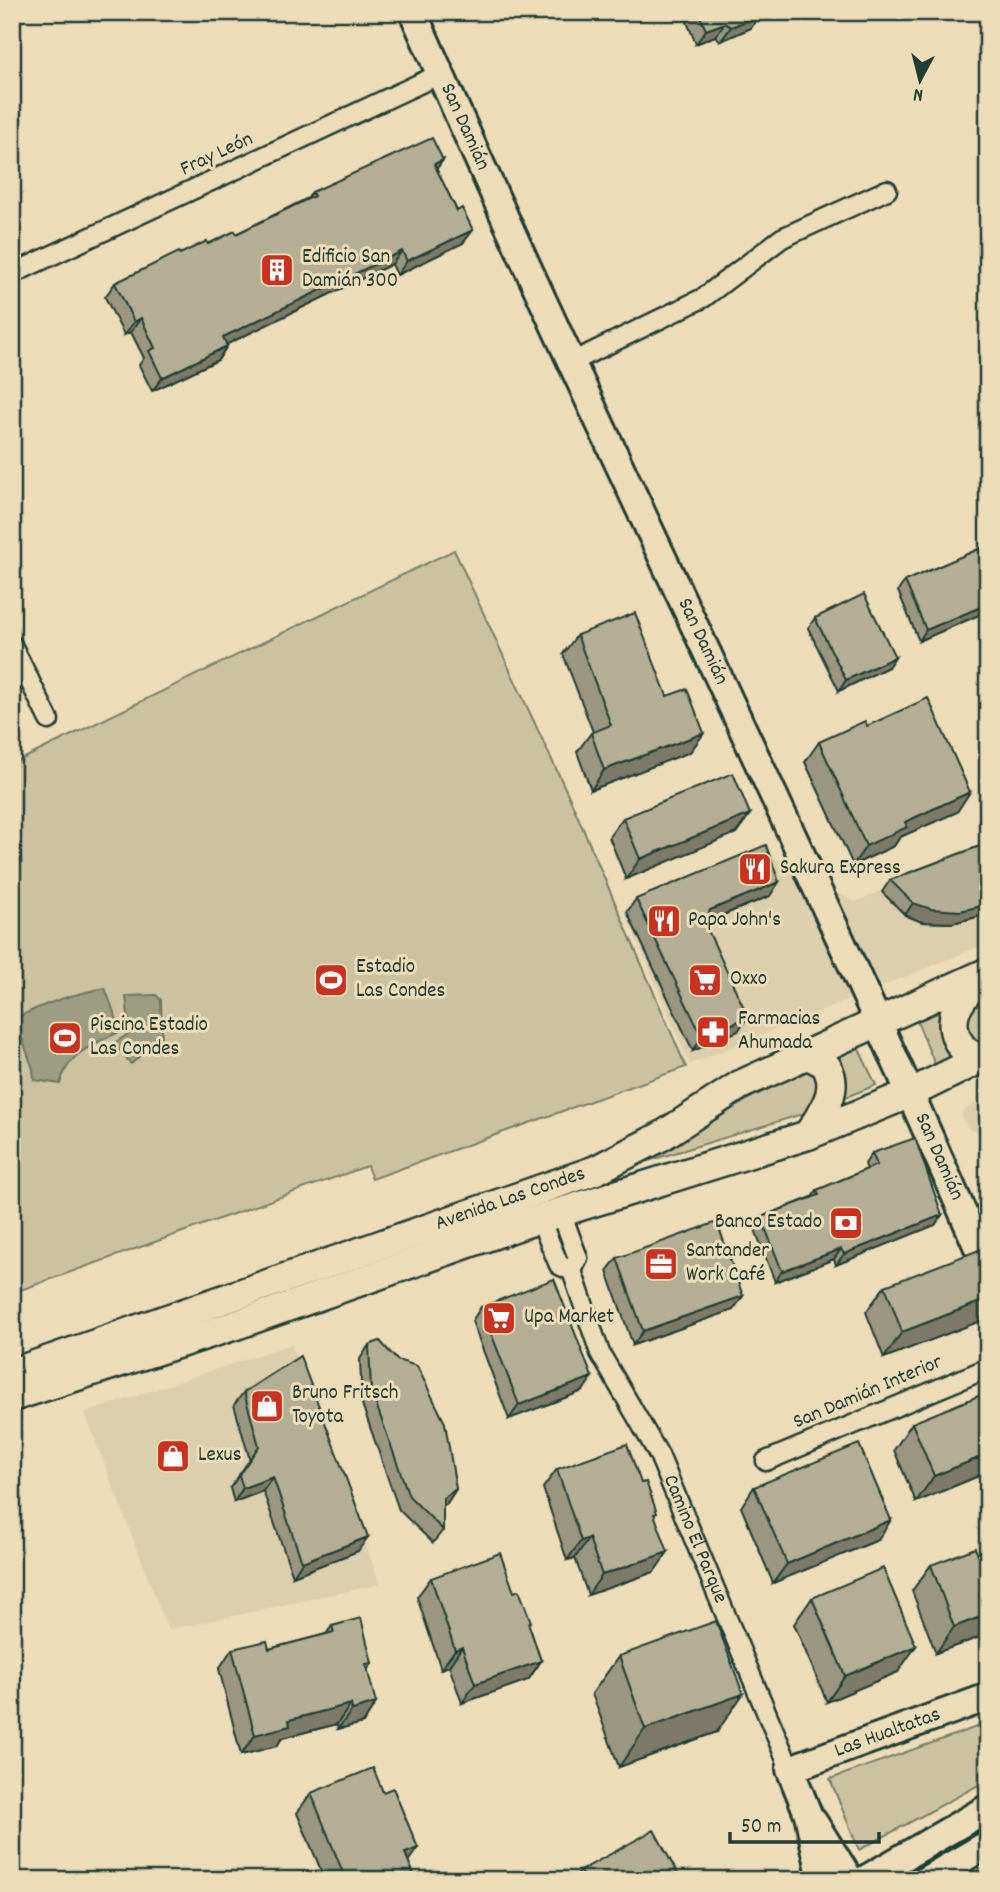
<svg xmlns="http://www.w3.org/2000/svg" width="1000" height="1892" font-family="Dekko,sans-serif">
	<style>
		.built { fill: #ddcead }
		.green { fill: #ccc2a2; stroke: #76806b; stroke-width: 2 }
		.water { fill: #9c9d83; stroke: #6a7763; stroke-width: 2 }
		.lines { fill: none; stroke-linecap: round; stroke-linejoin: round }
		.street-casing { stroke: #1f3d34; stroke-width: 23 }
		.secondary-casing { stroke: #1f3d34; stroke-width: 32 }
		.primary-casing { stroke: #1f3d34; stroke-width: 33 }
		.street { stroke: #eedbb8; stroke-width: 18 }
		.secondary { stroke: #eedbb8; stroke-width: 26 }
		.primary { stroke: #eedbb8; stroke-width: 28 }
		.wall { fill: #9b967f; stroke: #1f3d34; stroke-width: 2 }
		.shaded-wall { fill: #7e7a68; stroke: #1f3d34; stroke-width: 2 }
		.building { fill: #b4af94; stroke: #1f3d34; stroke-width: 2 }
		.labels { text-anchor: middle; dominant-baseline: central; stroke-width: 6; stroke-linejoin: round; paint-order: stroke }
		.street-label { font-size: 21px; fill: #1f3d34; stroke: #eedbb8 }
		.poi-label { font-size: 21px; fill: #1f3d34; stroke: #eedbb8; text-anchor: start }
	</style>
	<rect width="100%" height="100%" fill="#eedbb8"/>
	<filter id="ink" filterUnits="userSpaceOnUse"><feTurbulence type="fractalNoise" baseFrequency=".0143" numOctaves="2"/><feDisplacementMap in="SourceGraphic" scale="14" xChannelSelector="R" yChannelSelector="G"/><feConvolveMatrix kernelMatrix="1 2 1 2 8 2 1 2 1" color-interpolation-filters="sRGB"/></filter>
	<g filter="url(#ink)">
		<path class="built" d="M988,845V943L690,1064L624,910L761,850L855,902Z
			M988,1096V1154L978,1131L970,1130L962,1118V1111Z
			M291,1344L380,1584L168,1630L85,1413Z"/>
		<path class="green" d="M454,550L571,801L686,1067L372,1179L367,1166L12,1293V764Z
			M988,996V1041L976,1043L970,1039C965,1018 969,1009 988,996Z
			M938,1013L941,1015V1033L953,1058L936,1067L917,1021Z
			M857,1045L876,1085L846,1097L843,1067L834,1055Z
			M806,1071H814L823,1088L809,1112L648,1161L765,1089Z
			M988,1723V1780L859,1850L830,1779Z"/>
		<path class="water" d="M105,988L121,1031C93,1045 68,1052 60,1084L34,1080L33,1069L15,1019C44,1003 72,994 105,988Z
			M156,995L161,1000L162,1037L131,1064L114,1043L130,1033L126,996Z"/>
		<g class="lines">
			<g class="street-casing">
				<g id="street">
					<path d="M12,274L440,74"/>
					<path d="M572,362L703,298L782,238L887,190"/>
					<path d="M12,645L49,720"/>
					<path d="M561,1212L578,1258L572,1271"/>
					<path id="s1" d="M540,1219L559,1265L572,1271L600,1353L659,1455L790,1769"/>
					<path d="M766,1461L988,1368"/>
				</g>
			</g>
			<g class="secondary-casing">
				<g id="secondary">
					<path id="s2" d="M413,12C598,435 806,847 988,1271"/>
					<path d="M813,1821L850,1880"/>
					<path id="s3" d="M822,1880L808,1814L790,1769L988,1697"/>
					<path d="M864,1880L988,1808"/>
					<path d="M926,1880L988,1844"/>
				</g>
			</g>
			<g class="primary-casing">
				<g id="primary">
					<path d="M979,978C971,988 961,998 956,1010C948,1030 960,1055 981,1058"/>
					<path d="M806,1054L824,1063C843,1088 822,1113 808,1135"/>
					<path id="s4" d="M12,1373L596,1170L662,1136L740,1085L988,972"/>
					<path d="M12,1397L236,1325L523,1224L808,1135L911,1093L988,1055"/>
				</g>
			</g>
			<use href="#street" class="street"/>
			<use href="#secondary" class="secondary"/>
			<use href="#primary" class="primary"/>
		</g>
		<path class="wall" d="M683,12H759L760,15L751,28L721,41L715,36L696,44Z
			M443,160L436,169L457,211L473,230L463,243L397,275L392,264L227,344V346L218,360L152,391L139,365L144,358L131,332L124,335L105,297L115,283L180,254L236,234L308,198L312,192Z
			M988,545V611L919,641L898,591L905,581Z
			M815,618L888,667L839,691L808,628Z
			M577,635L667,696L704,733L690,752L591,790L577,752L591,733L593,732L563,654Z
			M867,726L957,812L900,837L894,846L853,865L805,762L819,742Z
			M750,814L736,833L626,879L609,837L623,818Z
			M988,843V909L977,917L952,923L922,922L905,915L882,892L890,880Z
			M770,896L706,922L705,924L738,1031L693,1051L627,912L636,899Z
			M988,1120V1142L980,1131Z
			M872,1153L942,1215L935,1225L836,1265L834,1259L775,1282L754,1227L761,1217L812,1197L817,1190L867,1169L865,1164Z
			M617,1258L743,1296L733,1310L633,1345L607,1271Z
			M988,1273V1308L978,1322L884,1358L866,1312L885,1286Z
			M481,1307L583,1391L509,1419L472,1321Z
			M369,1345L456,1489L447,1503L443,1505V1530L433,1543L399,1510L362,1404L360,1359Z
			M244,1392L358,1551L293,1576L263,1491L234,1502L230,1488L250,1460L234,1405Z
			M912,1423L988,1472L916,1502L894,1450Z
			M557,1469L641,1483L655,1516L654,1572L588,1595L575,1558L567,1560L543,1488Z
			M754,1487L878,1540L773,1583L741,1507Z
			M931,1565L988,1634L936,1653L912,1591Z
			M431,1578L514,1592L529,1625L541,1661L528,1680L462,1703L449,1666L441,1669L417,1597Z
			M812,1598L898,1672L827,1702L794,1624Z
			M332,1626L372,1663L368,1669L363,1723L338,1729L337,1724L282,1738L277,1746L241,1755L219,1669L232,1649H269L326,1634Z
			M619,1656L717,1732L619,1767L592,1694Z
			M311,1793L408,1861L413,1880H325L297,1813Z
			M580,1871L681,1880H573Z"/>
		<path class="shaded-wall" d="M760,15L751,28L721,41L731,27Z
			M725,23L715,36L696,44L706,30Z
			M443,160L433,174L434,164Z
			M473,230L463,243L397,275L407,261Z
			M402,251L392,264L213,351L223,337Z
			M141,318L131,332L124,335L134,322Z
			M227,346L218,360L152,391L162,378Z
			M988,604V611L919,641L926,630Z
			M895,657L888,667L839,691L846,680Z
			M704,733L690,752L591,790L604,770Z
			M970,792L957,812L900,837L894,846L853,865L866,846L905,822Z
			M750,814L736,833L626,879L640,859Z
			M779,882L770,896L700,924L710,910Z
			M913,903H988V909L977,917L952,923L922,922L905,915Z
			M748,1017L738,1031L693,1051L702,1037Z
			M942,1215L935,1225L836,1265L844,1254Z
			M841,1249L834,1259L775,1282L782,1271Z
			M743,1296L733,1310L633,1345L643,1331Z
			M988,1299V1308L978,1322L884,1358L902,1332Z
			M592,1377L583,1391L509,1419L519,1405Z
			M988,1454V1472L916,1502L934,1476Z
			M273,1477L263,1491L234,1502L243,1488Z
			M456,1489L447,1503L433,1512L443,1498Z
			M891,1520L878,1540L773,1583L787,1564Z
			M368,1537L358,1551L293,1576L302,1562Z
			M589,1538L575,1558L567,1560L581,1541Z
			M668,1552L654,1572L588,1595L602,1575Z
			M988,1614V1634L936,1653L954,1627Z
			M916,1646L898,1672L827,1702L845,1676Z
			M462,1647L449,1666L441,1669L455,1650Z
			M541,1661L528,1680L462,1703L475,1684Z
			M743,1694L717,1732L619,1767L645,1729Z
			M376,1703L363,1723L338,1729L352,1710Z
			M351,1704L337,1724L282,1738L277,1746L241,1755L255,1735L289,1720Z
			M418,1848L404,1867L405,1853Z"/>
		<path class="building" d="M698,12H759L760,15L731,27L725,23L706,30Z
			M432,138L443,160L434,164L457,211L462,208L473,230L407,261L402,251L223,337L227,346L162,378L149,351L155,348L141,318L134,322L115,283L179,252L180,254L207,241L208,244L235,231L236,234L314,196L312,192Z
			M988,545V604L926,630L905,581Z
			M864,594L895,657L846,680L815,618Z
			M635,613L667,696L687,689L704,733L604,770L591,733L611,725L577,635Z
			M928,698L970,792L905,822L907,827L866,846L819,742L865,721L867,726Z
			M733,773L750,814L640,859L623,818Z
			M988,843V903L986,905L960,911L931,909L913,903L890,880Z
			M766,845L779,882L710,910L705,924L748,1017L702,1037L636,899Z
			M915,1138L942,1215L844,1254L841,1249L782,1271L761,1217L819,1195L817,1190L877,1165L872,1153Z
			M717,1222L743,1296L643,1331L617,1258Z
			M979,1250L988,1273V1299L902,1332L885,1286Z
			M554,1279L592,1377L519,1405L481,1307Z
			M380,1341L397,1360L417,1366L445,1423L456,1489L443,1498V1530L409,1496L371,1390L369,1345Z
			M300,1356L368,1537L302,1562L273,1477L243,1488L239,1475L259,1446L244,1392Z
			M988,1392V1454L934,1476L912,1423Z
			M627,1444L641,1483L646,1482L657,1513L654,1514L668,1552L602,1575L589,1538L581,1541L557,1469Z
			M859,1444L891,1520L787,1564L754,1487Z
			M975,1548L978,1555L988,1551V1614L954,1627L931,1565Z
			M500,1553L514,1592L519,1590L531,1622L528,1623L541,1661L475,1684L462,1647L455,1650L431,1578Z
			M883,1568L916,1646L845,1676L812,1598Z
			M361,1618L372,1663L366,1664L376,1703L352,1710L351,1704L289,1720L290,1726L255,1735L232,1649L267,1641L269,1649L334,1632L332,1626Z
			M716,1621L743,1694L645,1729L619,1656Z
			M373,1768L383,1792L393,1788L418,1848L405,1853L415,1877L409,1880H346L311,1793Z
			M654,1830L681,1880H585L580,1871Z"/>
	</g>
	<defs>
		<g id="building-square" transform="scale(1.75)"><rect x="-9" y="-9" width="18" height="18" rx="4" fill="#c8321e" stroke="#eedbb8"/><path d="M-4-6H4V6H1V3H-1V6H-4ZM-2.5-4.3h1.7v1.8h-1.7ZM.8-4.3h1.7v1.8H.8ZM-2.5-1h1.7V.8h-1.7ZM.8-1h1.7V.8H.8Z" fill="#fff"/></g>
		<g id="restaurant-square" transform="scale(1.75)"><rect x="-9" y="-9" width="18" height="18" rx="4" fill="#c8321e" stroke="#eedbb8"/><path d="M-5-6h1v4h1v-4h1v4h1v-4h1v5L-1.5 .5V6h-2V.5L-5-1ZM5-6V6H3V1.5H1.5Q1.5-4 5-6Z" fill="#fff"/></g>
		<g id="stadium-square" transform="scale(1.75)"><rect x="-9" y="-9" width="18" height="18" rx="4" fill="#c8321e" stroke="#eedbb8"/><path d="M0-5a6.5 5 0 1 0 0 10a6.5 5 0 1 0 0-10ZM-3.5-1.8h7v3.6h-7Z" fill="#fff"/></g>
		<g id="supermarket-square" transform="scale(1.75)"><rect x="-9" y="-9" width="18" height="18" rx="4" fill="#c8321e" stroke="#eedbb8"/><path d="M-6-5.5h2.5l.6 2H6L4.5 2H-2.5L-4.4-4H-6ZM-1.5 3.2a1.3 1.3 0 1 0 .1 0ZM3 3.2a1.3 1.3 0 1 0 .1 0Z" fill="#fff"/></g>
		<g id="pharmacy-square" transform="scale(1.75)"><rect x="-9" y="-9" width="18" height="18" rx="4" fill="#c8321e" stroke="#eedbb8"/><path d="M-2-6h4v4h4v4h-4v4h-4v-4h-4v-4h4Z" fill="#fff"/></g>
		<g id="bank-square" transform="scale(1.75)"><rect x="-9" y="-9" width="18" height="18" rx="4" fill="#c8321e" stroke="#eedbb8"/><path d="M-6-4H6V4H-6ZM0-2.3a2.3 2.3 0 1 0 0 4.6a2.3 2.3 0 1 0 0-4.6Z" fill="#fff"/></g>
		<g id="office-square" transform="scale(1.75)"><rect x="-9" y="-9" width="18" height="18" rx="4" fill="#c8321e" stroke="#eedbb8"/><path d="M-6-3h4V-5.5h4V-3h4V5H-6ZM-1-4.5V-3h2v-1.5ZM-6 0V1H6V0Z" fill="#fff"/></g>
		<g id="shop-square" transform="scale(1.75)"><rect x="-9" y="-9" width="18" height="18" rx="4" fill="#c8321e" stroke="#eedbb8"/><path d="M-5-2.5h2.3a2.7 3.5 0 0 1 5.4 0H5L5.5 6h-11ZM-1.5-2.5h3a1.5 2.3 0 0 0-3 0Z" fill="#fff"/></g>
	</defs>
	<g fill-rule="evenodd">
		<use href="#building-square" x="277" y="270"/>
		<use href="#restaurant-square" x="755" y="869"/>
		<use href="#restaurant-square" x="664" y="921"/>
		<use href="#stadium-square" x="331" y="980"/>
		<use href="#supermarket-square" x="705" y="980"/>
		<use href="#pharmacy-square" x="713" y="1032"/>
		<use href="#stadium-square" x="65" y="1038"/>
		<use href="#bank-square" x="846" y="1223"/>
		<use href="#office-square" x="661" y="1264"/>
		<use href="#supermarket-square" x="499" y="1318"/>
		<use href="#shop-square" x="267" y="1406"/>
		<use href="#shop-square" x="173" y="1456"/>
	</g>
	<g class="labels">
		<g class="street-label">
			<text stroke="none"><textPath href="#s2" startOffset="126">San Damián</textPath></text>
			<text transform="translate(217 155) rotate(-25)">Fray León</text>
			<text stroke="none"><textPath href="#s2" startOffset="693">San Damián</textPath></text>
			<text stroke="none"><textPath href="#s2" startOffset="1260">San Damián</textPath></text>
			<text stroke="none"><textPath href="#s4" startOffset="528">Avenida Las Condes</textPath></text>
			<text transform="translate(868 1393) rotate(-23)">San Damián Interior</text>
			<text stroke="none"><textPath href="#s1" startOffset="360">Camino El Parque</textPath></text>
			<text stroke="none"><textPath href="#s3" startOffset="220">Las Hualtatas</textPath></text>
		</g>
		<g class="poi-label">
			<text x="302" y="258">Edificio San<tspan x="302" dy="24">Damián 300</tspan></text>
			<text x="780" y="869">Sakura Express</text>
			<text x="688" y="921">Papa John's</text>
			<text x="356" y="968">Estadio<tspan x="356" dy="24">Las Condes</tspan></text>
			<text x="730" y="980">Oxxo</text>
			<text x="738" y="1020">Farmacias<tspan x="738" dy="24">Ahumada</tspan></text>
			<text x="90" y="1026">Piscina Estadio<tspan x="90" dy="24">Las Condes</tspan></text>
			<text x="822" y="1223" text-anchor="end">Banco Estado</text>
			<text x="686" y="1252">Santander<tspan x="686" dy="24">Work Café</tspan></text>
			<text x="524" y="1318">Upa Market</text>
			<text x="292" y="1394">Bruno Fritsch<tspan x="292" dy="24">Toyota</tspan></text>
			<text x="198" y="1456">Lexus</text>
		</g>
	</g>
	<rect width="1000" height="1892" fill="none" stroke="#eedbb8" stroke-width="42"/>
	<rect x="21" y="21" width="958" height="1850" fill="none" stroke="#1f3d34" stroke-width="2.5" filter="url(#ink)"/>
	<g transform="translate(920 80) rotate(187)" stroke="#eedbb8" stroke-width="5" paint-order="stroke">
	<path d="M0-5L12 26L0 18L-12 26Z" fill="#1f3d34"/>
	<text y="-10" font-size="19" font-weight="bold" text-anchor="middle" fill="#1f3d34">N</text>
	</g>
	<path d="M730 1832v10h149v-10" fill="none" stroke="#1f3d34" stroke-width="3.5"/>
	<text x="741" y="1832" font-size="21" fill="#1f3d34" stroke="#eedbb8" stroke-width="5" paint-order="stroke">50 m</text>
</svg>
